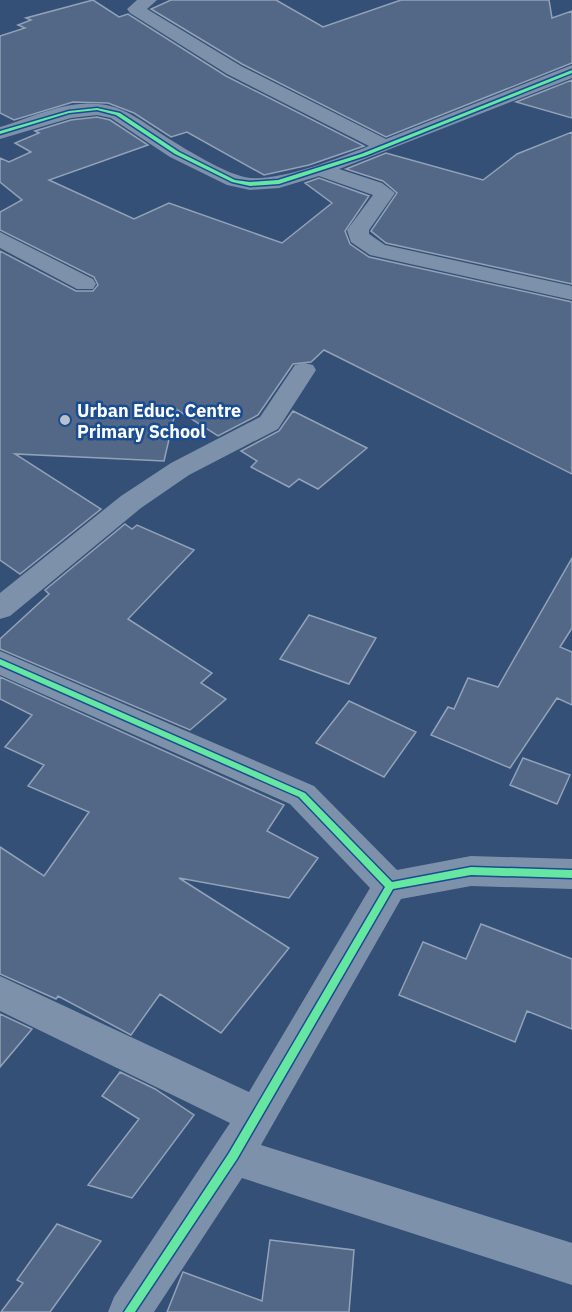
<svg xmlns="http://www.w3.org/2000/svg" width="572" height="1312" font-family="'IBM Plex Sans',sans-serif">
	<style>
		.building { fill: #526886; stroke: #92a2b8; stroke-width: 1.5 }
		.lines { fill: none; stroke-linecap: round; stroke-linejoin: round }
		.street { fill: #7d91aa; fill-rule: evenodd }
		.cycleway-casing { stroke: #1a4c92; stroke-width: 3 }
		.cycleway { fill: #66e7a1; fill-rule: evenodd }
		.poi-dot { fill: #b8c2cf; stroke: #1a4c92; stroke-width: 2 }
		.labels { text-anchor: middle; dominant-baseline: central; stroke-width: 5; stroke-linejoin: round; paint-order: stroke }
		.poi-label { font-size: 18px; font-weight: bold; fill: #fff; stroke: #1a4c92; text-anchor: start }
	</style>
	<rect width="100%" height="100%" fill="#355077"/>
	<path class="building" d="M93,0L119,17L128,14L226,76L364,146L309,165L264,175L187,132L171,137L134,113L108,103L73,102L14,120L0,113V36L25,28L18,25L31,20L26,18Z
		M171,0H276L323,27L401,0H549L552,18L572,11V63L386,137L242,64L151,9Z
		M572,80V118L516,102Z
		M97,117L110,120L148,145L49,180L134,219L169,203L282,243L332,203L305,183L319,178L369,196L345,231L350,244L369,257L572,302V474L324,350L311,362L293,364L258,415L218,436L176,409L164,461L15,454L101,509L20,574L0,560V251L76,291H93L98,285L94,277L0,230V212L22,200L0,182V158L9,162L31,152L15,143L39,133L35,131L71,120Z
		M572,132V284L386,243L371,231L397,193L383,181L346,169L386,153L483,180L517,154Z
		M293,411L367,448L318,489L299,479L289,487L251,467L257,461L241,451L279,431Z
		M125,524L132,529L137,525L194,550L128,619L212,673L201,683L226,699L190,730L0,649V639L49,594L45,590Z
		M572,558V628L560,647L572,652V705L557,698L510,768L431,735L448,707L454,709L468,678L498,687Z
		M309,615L376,638L349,684L280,659Z
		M0,677L284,805L267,831L318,858L289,898L179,878L289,948L221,1033L160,994L131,1035L58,996L56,999L0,974V847L44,876L89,812L28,786L44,765L5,747L32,715L0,699Z
		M349,701L416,732L384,777L316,743Z
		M523,758L570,775L557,804L510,785Z
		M481,924L572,959V1029L527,1011L515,1042L399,995L423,942L466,959Z
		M0,1014L32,1029L0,1067Z
		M120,1072L155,1089L194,1115L132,1198L88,1185L139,1119L102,1096Z
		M57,1224L101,1241L50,1312H1L23,1283L17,1280Z
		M270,1240L354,1250L349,1312H167L183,1272L262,1301Z"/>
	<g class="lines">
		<path class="street" d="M137,0H157L147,9L241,66L386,139L572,65V78L339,169L382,183L395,193L369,230V234L385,245L572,286V300L370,255L351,242L347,230L373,195L319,176L279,188L250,190L227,185L170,157L111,118L97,115L71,118L0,139V127C30,118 66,100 98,104C124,106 143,122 163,135C182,147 228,176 250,178C284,180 336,159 369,146L227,74L130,13L127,9Z
			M0,232L93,279L96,284L93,289H77L0,248Z
			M304,363L313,365L316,370L278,429L189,475L141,508L10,616L0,619V593L121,496L171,463L260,417L295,365Z
			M0,651L314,786L397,870L471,856L572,859V889L471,886L401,899L261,1145L572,1243V1285L242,1178L154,1312H108L114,1297L230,1123L0,1011V976L249,1092L370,888L290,804L0,675Z"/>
		<g class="cycleway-casing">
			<path id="cycleway" d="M572,70V73L365,156L279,184L250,186L232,182L175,154L116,115L97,110L69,113L0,134V131L69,111L97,108L120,113L179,152L235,180L250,182L278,180L361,154Z
				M0,659L305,793L392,882L471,867L572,870V878L471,875L393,889L237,1159L135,1312H124L229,1153L385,887L299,797L0,665Z"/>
		</g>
		<use href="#cycleway" class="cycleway"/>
	</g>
	<circle class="poi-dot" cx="65" cy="420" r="6"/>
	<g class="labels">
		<g class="poi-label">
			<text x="77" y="410">Urban Educ. Centre<tspan x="77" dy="21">Primary School</tspan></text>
		</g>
	</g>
</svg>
